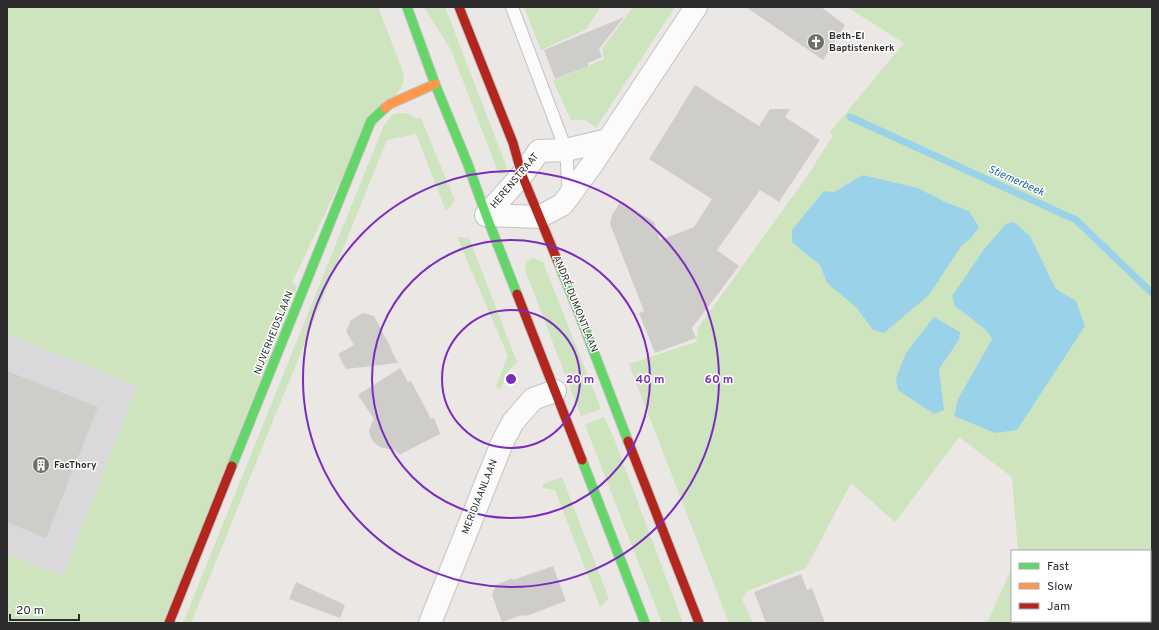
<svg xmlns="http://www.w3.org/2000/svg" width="1159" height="630" font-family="Overpass,sans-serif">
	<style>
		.industrial { fill: #dbd8db }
		.green { fill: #cde4be; fill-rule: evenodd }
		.water { fill: #9ad3e9 }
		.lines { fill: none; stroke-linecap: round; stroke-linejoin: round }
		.stream { stroke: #9ad3e9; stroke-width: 7 }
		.building { fill: #cfcdca }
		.lane-casing { stroke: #c4c3c4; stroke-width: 14 }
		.street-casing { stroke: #c4c3c4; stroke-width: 24 }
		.fast-casing { stroke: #c4c3c4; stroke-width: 11 }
		.slow-casing { stroke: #c4c3c4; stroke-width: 11 }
		.jam-casing { stroke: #c4c3c4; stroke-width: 11 }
		.lane { stroke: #fcfbfb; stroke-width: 12 }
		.street { stroke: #fcfbfb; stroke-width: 22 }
		.fast { stroke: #63d668; stroke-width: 9 }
		.slow { stroke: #ff974d; stroke-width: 9 }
		.jam { stroke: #b3261e; stroke-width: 9 }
		.ring { fill: none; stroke: #7b2cbf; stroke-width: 2 }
		.labels { text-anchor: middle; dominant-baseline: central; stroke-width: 3; stroke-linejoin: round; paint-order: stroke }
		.poi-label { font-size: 10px; font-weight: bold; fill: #2d2d2d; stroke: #fff; text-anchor: start }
		.street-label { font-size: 10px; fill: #2d2d2d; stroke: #fff }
		.water-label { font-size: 11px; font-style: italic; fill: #136a9b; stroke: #fff }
		.centre { fill: #7b2cbf; stroke: #fff; stroke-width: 2 }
		.ring-label { font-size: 12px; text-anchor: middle; font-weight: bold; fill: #7b2cbf; stroke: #fff; stroke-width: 3; stroke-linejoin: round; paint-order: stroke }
	</style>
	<rect width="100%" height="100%" fill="#eae7e4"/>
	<path class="industrial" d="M7,334L137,386L63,576L7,554Z"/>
	<path class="green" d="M7,7H378L403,72L404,77L403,84L343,176L292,282L297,287L164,623H7V600L9,595L7,594V554L63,576L137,386L7,334Z
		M424,7H445L507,168L505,174H499L451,50Z
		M524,7H601L585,30L541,50Z
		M633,7H675L596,128L585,120H571L553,81L604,59L602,49Z
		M847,7H1152V623H987L1012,568V621H1150V551H1018L1012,477L959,437L895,522L851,483L806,568L747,591L742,599L753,623H729L629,364L696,342L698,328L806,178L833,136L830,132L904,43ZM863,175L918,188L945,202L969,211L971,238L962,245L873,330L857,307L827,283L820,265L834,192ZM1030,236L1056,289L1076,302L954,416L958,399L992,339L986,330L955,306ZM934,317L959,340L939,369L934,414L921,405Z
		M400,113C407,113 411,114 417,119L421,118L455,201L446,211L416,134L387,140L191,623H183L384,125L393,114Z
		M457,237L469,238L517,362L508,371L501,389L496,386L508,356Z
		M533,258L543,262L601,409L581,416L525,270L527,261Z
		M604,417L615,441L683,623H662L585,425Z
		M562,477L609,599L600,607L555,490L543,488V484Z"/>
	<path class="water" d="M863,175L918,188L945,202L969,211L979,227L971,238L962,245L929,295L884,333L873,330L856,307L827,283L820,265L792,242V230L824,191L834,192Z
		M1014,222L1030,236L1056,289L1076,301L1085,326L1017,430L995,433L954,416L958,399L992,339L986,330L955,306L952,296L985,248L1006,224Z
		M934,317L960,332L959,340L939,369L944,410L934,414L898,390L896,378L906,353Z"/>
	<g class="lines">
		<path class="stream" d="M850,117L1076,220L1152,293"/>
	</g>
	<path class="building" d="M746,7H821L845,25L823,60Z
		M624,17L599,49L602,57L588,63V66L555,79L544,50Z
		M695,85L759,126L770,109H790L785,117L820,140L779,202L760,190L717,250L739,266L692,328L696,338L655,353L639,313L644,311L610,224L612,215L621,201L654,222L660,240L694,227L712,199L649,159Z
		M363,313L374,316L391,348V350L398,363L346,369L338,354L354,345L346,331L351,320Z
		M400,368L408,382L411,381L431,419L434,418L440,434L399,455L396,451L380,447L374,443L370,436L369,431L370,427L374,419L358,395Z
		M7,371L98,407L46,538L7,522Z
		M553,566L566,601L526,616L522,615L502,622L492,595L496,585L512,578L513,580Z
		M801,574L807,590L812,588L825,623H766L754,592Z
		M296,582L345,605L340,618L289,599Z"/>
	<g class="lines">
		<g class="lane-casing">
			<path id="lane" d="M512,7L566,150L569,194"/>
		</g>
		<g class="street-casing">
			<path id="street" d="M486,215L539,217L562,205L569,196L593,163L696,7
				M486,215L522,175L539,151L566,150L608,140
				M430,623L502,443L513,422L533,399L555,391"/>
		</g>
		<g class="fast-casing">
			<path id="fast" d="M407,7L435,84L467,162L486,215L517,294
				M558,262L580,316L628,441
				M582,460L645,623
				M232,466L371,121L385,108"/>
		</g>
		<g class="slow-casing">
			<path id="slow" d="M385,108L390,104L435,84"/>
		</g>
		<g class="jam-casing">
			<path id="jam" d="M459,7L513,143L522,175L558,262
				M517,294L582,460
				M628,441L699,623
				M169,623L232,466"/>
		</g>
		<use href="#lane" class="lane"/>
		<use href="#street" class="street"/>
		<use href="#fast" class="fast"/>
		<use href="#slow" class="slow"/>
		<use href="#jam" class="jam"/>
	</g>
	<g class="ring">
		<circle cx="511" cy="379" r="69"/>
		<circle cx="511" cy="379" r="139"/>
		<circle cx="511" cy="379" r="208"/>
	</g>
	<defs>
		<g id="church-disc" transform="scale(0.9)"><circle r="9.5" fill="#6f6e6d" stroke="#fff"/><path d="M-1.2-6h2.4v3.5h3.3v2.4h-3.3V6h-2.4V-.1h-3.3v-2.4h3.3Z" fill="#fff"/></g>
		<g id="building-disc" transform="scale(0.9)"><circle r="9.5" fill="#6f6e6d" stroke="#fff"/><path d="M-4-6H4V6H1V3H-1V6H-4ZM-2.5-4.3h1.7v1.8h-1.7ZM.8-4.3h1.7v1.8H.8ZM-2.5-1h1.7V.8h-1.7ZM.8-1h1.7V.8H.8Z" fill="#fff"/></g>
	</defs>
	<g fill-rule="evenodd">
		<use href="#church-disc" x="816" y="42"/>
		<use href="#building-disc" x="41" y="465"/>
	</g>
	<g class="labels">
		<g class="poi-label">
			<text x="829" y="36">Beth-El<tspan x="829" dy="12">Baptistenkerk</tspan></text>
			<text x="54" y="465">FacThory</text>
		</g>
		<g class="street-label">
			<text transform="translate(515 181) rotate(-50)">HERENSTRAAT</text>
			<text transform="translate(575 304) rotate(68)">ANDRÉ DUMONTLAAN</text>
			<text transform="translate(274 333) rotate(-68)">NIJVERHEIDSLAAN</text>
			<text transform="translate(480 497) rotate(-68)">MERIDIAANLAAN</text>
		</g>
		<g class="water-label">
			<text transform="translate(1016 181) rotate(24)">Stiemerbeek</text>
		</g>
	</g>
	<circle cx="511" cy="379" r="6" class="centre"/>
	<g class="ring-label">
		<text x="580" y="383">20 m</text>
		<text x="650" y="383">40 m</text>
		<text x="719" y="383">60 m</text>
	</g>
	<rect width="1159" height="630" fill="none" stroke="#2d2d2d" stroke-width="16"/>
	<rect x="1011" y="550" width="140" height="72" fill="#ffffff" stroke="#ababab"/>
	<rect x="1019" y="563" width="20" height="6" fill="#63d668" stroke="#ababab"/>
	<text x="1047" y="570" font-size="12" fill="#2d2d2d">Fast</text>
	<rect x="1019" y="583" width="20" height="6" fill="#ff974d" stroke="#ababab"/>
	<text x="1047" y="590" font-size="12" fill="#2d2d2d">Slow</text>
	<rect x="1019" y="603" width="20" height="6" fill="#b3261e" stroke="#ababab"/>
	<text x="1047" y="610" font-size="12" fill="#2d2d2d">Jam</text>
	<path d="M10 614v6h69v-6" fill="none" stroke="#2d2d2d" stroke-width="2"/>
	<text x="16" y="614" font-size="12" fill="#2d2d2d" stroke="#ffffff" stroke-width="3" paint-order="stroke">20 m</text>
</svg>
